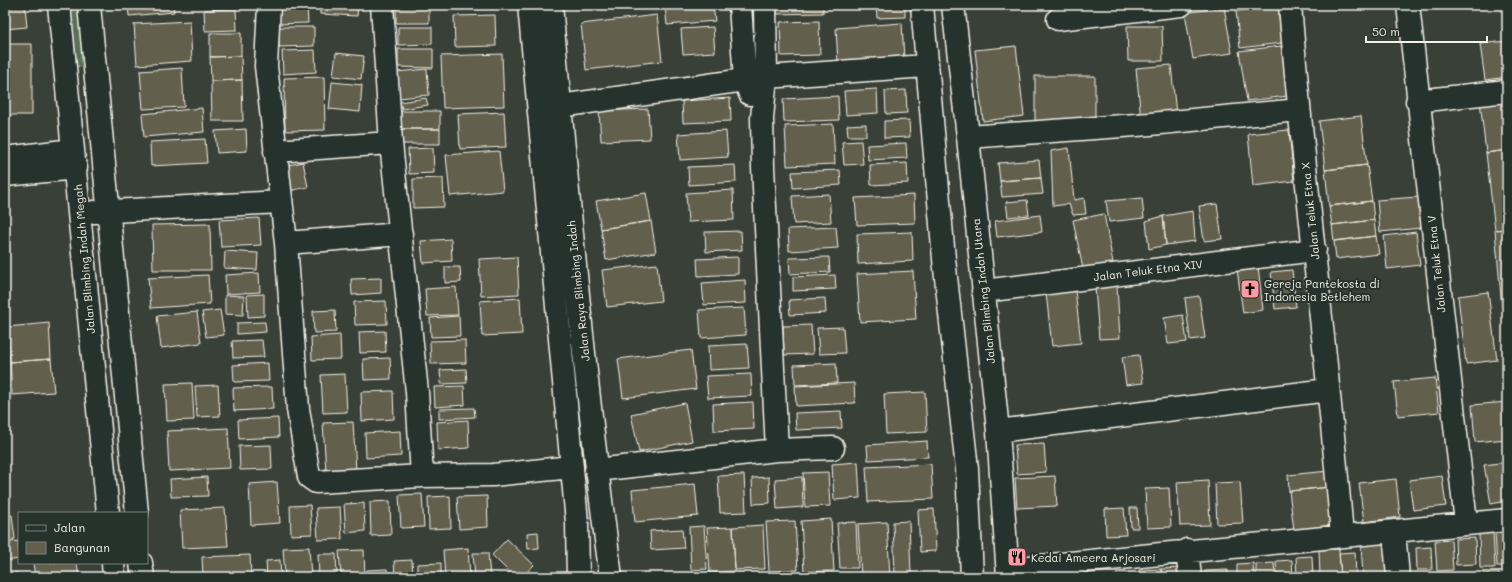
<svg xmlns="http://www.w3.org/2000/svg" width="1512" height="582" font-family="Mali,sans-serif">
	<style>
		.green { fill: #587055; stroke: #a6b09e }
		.building { fill: #645f4d; stroke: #f4f1e8 }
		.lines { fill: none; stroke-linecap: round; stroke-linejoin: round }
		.minor-casing { stroke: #f4f1e8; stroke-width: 25 }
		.minor { stroke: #26332d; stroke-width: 22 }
		.labels { text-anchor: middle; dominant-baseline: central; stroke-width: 4; stroke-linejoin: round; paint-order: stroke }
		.street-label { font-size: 11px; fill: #f4f1e8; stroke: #26332d }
		.poi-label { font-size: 11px; fill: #f4f1e8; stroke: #26332d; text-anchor: start }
	</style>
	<rect width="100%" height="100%" fill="#394037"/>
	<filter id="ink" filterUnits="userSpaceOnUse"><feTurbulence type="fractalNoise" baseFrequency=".025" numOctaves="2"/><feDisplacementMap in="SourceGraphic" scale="8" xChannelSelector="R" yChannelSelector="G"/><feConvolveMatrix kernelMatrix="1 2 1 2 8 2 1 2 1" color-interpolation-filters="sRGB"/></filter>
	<g filter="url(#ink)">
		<path class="green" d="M68,5H80L84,65L79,67L74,64Z"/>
		<path class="building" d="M5,5H25L27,27L5,29Z
			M128,5H173L174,12L129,16Z
			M277,5H307L308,23L277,24Z
			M320,5H358L357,16L320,14Z
			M396,5H429V23H396Z
			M435,5H494V7L435,6Z
			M665,5H713L715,21L667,25Z
			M777,5H823V13L777,14Z
			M876,5H905V17L877,18Z
			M1224,7L1232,53L1193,59L1185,13Z
			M1278,7L1282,43L1240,48L1236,11Z
			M236,9L237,30L205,31L204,10Z
			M495,15L496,46L455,47L454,16Z
			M657,15L662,61L586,70L581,24Z
			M190,21L192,61L137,65L134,24Z
			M819,21L820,55L781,56L780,22Z
			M902,23L904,59L838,63L836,28Z
			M1127,26H1162L1163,61H1128Z
			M279,27H314V46L279,47Z
			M398,27H432V44L398,45Z
			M713,27L715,52L683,54L681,29Z
			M210,33H241V56L210,57Z
			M1507,41V77L1485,80L1480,44Z
			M5,44H32V115H5Z
			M1016,46L1024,116L983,121L975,50Z
			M1281,46L1288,96L1247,101L1239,51Z
			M398,49H433V68L398,67Z
			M315,50L316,72L283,74L282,51Z
			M336,53L364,56L361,79L333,76Z
			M502,54L504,106L443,108L441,56Z
			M241,56L242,80L211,81L210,57Z
			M1171,65L1176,115L1141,119L1136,68Z
			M182,68L184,107L143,109L140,71Z
			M427,69L429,95L399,98L396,72Z
			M1035,76H1095V128L1035,127Z
			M324,77L325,130L285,131L284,78Z
			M242,80L243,121H212L211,81Z
			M332,82L362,85L360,112L329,109Z
			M877,89L878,113L846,115L844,91Z
			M906,90L907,113L886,114L885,91Z
			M838,96L839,120L784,122L783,99Z
			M426,98L428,105L402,109L400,102Z
			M730,98L731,121L683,123L682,101Z
			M1507,98V150L1486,153L1480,101Z
			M202,108L204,132L144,137L142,114Z
			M648,109L650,139L601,141L599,111Z
			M401,111H440V129H401Z
			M504,112L506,147L460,149L458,114Z
			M1361,116L1367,165L1325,170L1319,121Z
			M909,120L910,137L884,138V121Z
			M833,124L835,164L787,166L785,126Z
			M866,124V136H848L847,125Z
			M246,129L247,151L217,153L215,131Z
			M401,129H440V144H401Z
			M1289,130L1294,181L1253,186L1248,134Z
			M726,131L728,157L680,160L678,134Z
			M205,139L207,163L151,166L150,142Z
			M861,141L863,164L844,165L842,142Z
			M906,143L907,158L868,160L867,145Z
			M433,148L434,173L409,174L408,149Z
			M1069,148L1074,200L1084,198L1086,214L1073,215L1069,204L1053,206L1051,151Z
			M1507,150V229L1495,230L1486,153Z
			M499,151L503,191L450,196L446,155Z
			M1039,160L1041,178L1000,181L998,163Z
			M303,162L308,187L289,191L284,166Z
			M907,163L908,183L871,185L870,165Z
			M735,165L736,182L689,185L688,167Z
			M1367,165L1372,201L1329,206L1325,170Z
			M840,170L841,185L793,188L792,172Z
			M443,178L444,207L413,208V179Z
			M1041,178L1043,194L1002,197L1000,181Z
			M733,190L734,220L688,222L686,193Z
			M646,193L651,221L601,229L596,201Z
			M829,194L831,222L794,224L792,196Z
			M914,195L915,223L857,225L855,198Z
			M1418,197L1421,228L1380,232L1377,200Z
			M1142,198L1144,218L1109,222L1106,201Z
			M1027,200L1029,215L1008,217L1006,202Z
			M1372,201L1374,220L1332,225L1329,206Z
			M1217,204L1222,239L1204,241L1199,206Z
			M1193,211L1195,241L1166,245L1163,216Z
			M1104,214L1113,263L1083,269L1073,220Z
			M1040,215L1042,232L997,237L995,221Z
			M1163,216L1166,245L1149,249L1146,221Z
			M259,218L261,245L221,247L219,220Z
			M1374,220L1376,236L1334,241L1332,225Z
			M651,221L656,252L606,260L601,229Z
			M210,224L211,270H153L152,225Z
			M836,227L838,248L789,251L788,229Z
			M1507,229V307L1502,308L1495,230Z
			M741,231L742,250L706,252L705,232Z
			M912,232L913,261L858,264L857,234Z
			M1416,232L1420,265L1387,269L1384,236Z
			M1376,236L1379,254L1336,259L1334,241Z
			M451,239L452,261L423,263L421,241Z
			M225,251L258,253L257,270L224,268Z
			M517,257L519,294L481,296L479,259Z
			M738,257V274L698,276L697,259Z
			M829,257L830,272L790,274L789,258Z
			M657,264L661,301L607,307L602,270Z
			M1258,266L1263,310L1243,313L1237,269Z
			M445,267H460L461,282L445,283Z
			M1292,270L1296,307L1275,309L1271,272Z
			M913,271L916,319L860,322L857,274Z
			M259,273L260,292L226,294L225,275Z
			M208,275L210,304L151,308L148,278Z
			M835,275L836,289L793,291V277Z
			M381,278V293L352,295L351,279Z
			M745,280L746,303L704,305L702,283Z
			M1117,286L1120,338L1099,339L1095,287Z
			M456,287L458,315L427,316L425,289Z
			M1075,290L1081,343L1052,346L1046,293Z
			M1488,292L1497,360L1466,364L1458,296Z
			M264,294V316L248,317L247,295Z
			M225,295L244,296L243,315L225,314Z
			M1199,296L1205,338L1190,340L1185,298Z
			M520,298L522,334L482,336L480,301Z
			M825,298L826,313L790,315L789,300Z
			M386,301L387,324L355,325L354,302Z
			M744,308L746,335L701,338L699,310Z
			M220,310L224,335L206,337L202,312Z
			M335,310L336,332L314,333L313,311Z
			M197,312L201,343L161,348L157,316Z
			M1183,315L1187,342L1168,344L1164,318Z
			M459,316L460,336L431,337L430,318Z
			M265,322L266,332L237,334V323Z
			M49,323L51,359L10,362L7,327Z
			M811,325L813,354L784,355L783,326Z
			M843,327L845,353L819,354L817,328Z
			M385,331L386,352L360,353L359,332Z
			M340,335L341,359L312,360L311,337Z
			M262,340L264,357L233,358L232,341Z
			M465,340L466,363L431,364L430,341Z
			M747,344L749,368L709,370L708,346Z
			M691,350L696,389L623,398L618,359Z
			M1139,355L1143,383L1126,385L1122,357Z
			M390,358L391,379L364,380L363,359Z
			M51,359L54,392L12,395L10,362Z
			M268,363L269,381L234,382L233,365Z
			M836,363L837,383L795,385L794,365Z
			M466,369L467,383L441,384L440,370Z
			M345,374L347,412L323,413L321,375Z
			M751,374L752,396L708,398L706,376Z
			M1435,378L1439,412L1398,416L1394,382Z
			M192,383L194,420L167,421L165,384Z
			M854,383L855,403L796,406L795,386Z
			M218,385L220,416L197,417L195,386Z
			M464,386L465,405L435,407L434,387Z
			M272,387L273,409L234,411L233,388Z
			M393,391L394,419L362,421L361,392Z
			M925,392L927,432L886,434L884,394Z
			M753,402L754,429L714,431L713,404Z
			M1507,402V439L1475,442L1472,405Z
			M685,403L692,441L639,452L631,414Z
			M474,408L475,417L439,419V409Z
			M841,411L842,428L796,430L795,413Z
			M278,418L279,437L239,439L238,420Z
			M468,420L469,448L438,450L437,422Z
			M353,422L356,470L326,472L323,423Z
			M228,428L230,468L169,471L167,431Z
			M400,431L401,456L366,458L365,433Z
			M927,441L928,457L868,460L867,445Z
			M1044,444L1046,472L1017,474L1015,445Z
			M271,445L272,469L240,470L239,446Z
			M858,462L860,498L834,500L832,464Z
			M1507,462V501L1491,504L1484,465Z
			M931,464L933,499L868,502L866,467Z
			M1329,471L1331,487L1289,491L1288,475Z
			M828,472L830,506L805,507L803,473Z
			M744,475L746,512L720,513L718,476Z
			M1055,476L1057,506L1017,508L1015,478Z
			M1442,476L1446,506L1413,510L1409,480Z
			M207,477L208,496L171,497L170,479Z
			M769,477L770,503L753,504L752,478Z
			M802,477L803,507L777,509L775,479Z
			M1396,479L1400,517L1364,522L1359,483Z
			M1208,480L1210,525L1180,526L1177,482Z
			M277,482L280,523L251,525L249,484Z
			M1240,482L1243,523L1217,524L1215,483Z
			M695,484L698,516L635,522L632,490Z
			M1331,487L1335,525L1294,530L1289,491Z
			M1169,488L1171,527L1147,528L1145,489Z
			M422,494L424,527L401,528L399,495Z
			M450,496L451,528L429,529L428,497Z
			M487,496L488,527L459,529L457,497Z
			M390,501L391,535L371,536L370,502Z
			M364,503L365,531L346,533L344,504Z
			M310,505L312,534L291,535L290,506Z
			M340,507L342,539L318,540L316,508Z
			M225,508L228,546L182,548L180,510Z
			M1124,508L1126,535L1106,536L1105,509Z
			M1130,508H1137L1138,528H1131Z
			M934,509L936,551L920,552L918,510Z
			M12,515L15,539L5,540V516Z
			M831,519L834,571L804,572L801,521Z
			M795,521L798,570L769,571L766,522Z
			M909,521L911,575L895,576L893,522Z
			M856,522L858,568H840L837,523Z
			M887,522L890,577H861L858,524Z
			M763,525L765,569L735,570L733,527Z
			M704,526L707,569L691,570L689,527Z
			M733,527L735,571L710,573L707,528Z
			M682,529L684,548L651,550L650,531Z
			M538,532L539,548L528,549L527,533Z
			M1495,532H1507V566H1497Z
			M1493,533L1495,568H1480L1479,534Z
			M1475,538L1476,564L1456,565L1455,539Z
			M507,539L534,565L522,577H514L492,555Z
			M1451,540L1453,570L1437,571L1435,541Z
			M18,541L19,559L5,561V543Z
			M1384,544L1386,575L1363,576L1361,545Z
			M309,547L311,577H285L283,548Z
			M1431,547L1432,570H1417L1416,548Z
			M468,548L470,577H445L443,550Z
			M1339,549L1341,577H1320L1319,550Z
			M364,550L365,577H341L339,551Z
			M1355,552L1356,577H1341L1339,553Z
			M473,553H488L490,577H475Z
			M318,554H336L337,577H319Z
			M250,555L251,577H203L202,557Z
			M1312,556L1313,577H1297L1296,557Z
			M280,560L281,577H267L266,561Z
			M412,560L413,577H395L394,561Z
			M1292,560L1293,577H1277L1276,561Z
			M33,563H77L79,577H35Z
			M441,563V577H417V564Z
			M1253,563L1254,577H1237V564Z
			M1274,563L1275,577H1256V564Z
			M1181,568L1182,577H1162L1161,569Z
			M387,569L388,577H367V570Z
			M1161,569L1162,577H1140L1139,570Z
			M1228,570V577H1205V571Z
			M18,573L19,577H5V574Z
			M1499,573V577H1482V574Z
			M1132,574V577H1116V575Z
			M497,575H507V577H497Z
			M1457,575V577H1437V576Z"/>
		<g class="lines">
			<g class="minor-casing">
				<path id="minor" d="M59,5L108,513
					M89,5L137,513
					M269,5L266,66L286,243L298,409L309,477L316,482L422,476L493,475L572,467
					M382,5L391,143L417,392L422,476
					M529,5L577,522L578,577
					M551,5C568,196 585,387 611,577
					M740,5L745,81L750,94
					M765,5L766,77L762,118L763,167L777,450
					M922,5L944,259L967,469L972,577
					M953,5L968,137L998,431L1008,577
					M1290,5C1304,182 1328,359 1342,536
					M1408,5L1466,523
					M1058,19L1181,5
					M1417,101L1507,91
					M560,106L766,77L926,66
					M968,137L1150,124L1299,110
					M275,151L391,143
					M5,158L73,150
					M5,175L76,168
					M94,212L280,202
					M286,243L401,234
					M983,291L1315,250
					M998,431L1328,390
					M596,470L777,450L833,448
					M1394,531L1398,577
					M1187,550L1190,577
					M113,563L114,577
					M141,563L143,577
					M1008,569L1507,520"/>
			</g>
			<use href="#minor" class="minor"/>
		</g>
	</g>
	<defs>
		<g id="church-square" transform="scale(1)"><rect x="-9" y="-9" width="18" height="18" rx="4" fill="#ff9aa2" stroke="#26332d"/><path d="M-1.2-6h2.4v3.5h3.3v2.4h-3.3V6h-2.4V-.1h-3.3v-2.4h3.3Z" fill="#111"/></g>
		<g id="restaurant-square" transform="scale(1)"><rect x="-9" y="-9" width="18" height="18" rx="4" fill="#ff9aa2" stroke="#26332d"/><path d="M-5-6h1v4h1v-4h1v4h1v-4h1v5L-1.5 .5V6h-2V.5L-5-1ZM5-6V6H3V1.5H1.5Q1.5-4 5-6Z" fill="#111"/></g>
	</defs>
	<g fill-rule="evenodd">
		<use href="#church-square" x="1250" y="289"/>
		<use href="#restaurant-square" x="1017" y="557"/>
	</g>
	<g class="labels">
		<g class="street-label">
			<text transform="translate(1310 211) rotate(-96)">Jalan Teluk Etna X</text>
			<text transform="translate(84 259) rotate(-95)">Jalan Blimbing Indah Megah</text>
			<text transform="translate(1436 264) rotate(-96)">Jalan Teluk Etna V</text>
			<text transform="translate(1148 270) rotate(-7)">Jalan Teluk Etna XIV</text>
			<text transform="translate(578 291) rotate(-96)">Jalan Raya Blimbing Indah</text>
			<text transform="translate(983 291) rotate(-96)">Jalan Blimbing Indah Utara</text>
		</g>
		<g class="poi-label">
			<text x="1264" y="283">Gereja Pantekosta di<tspan x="1264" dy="13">Indonesia Betlehem</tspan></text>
			<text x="1031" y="557">Kedai Ameera Arjosari</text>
		</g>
	</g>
	<rect width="1512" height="582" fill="none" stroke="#26332d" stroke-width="20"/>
	<rect x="10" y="10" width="1492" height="562" fill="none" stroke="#f4f1e8" stroke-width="1.5" filter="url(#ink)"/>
	<rect x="18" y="512" width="130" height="52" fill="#26332d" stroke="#787f78"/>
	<rect x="26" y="525" width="20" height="6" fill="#26332d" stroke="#787f78"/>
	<text x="54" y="532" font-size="12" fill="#f4f1e8">Jalan</text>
	<rect x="26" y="542" width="20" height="12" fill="#645f4d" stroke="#787f78"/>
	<text x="54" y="552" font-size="12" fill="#f4f1e8">Bangunan</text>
	<path d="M1366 36v6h121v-6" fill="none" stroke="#f4f1e8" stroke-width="2"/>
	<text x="1372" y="36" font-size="12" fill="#f4f1e8" stroke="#26332d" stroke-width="3" paint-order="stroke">50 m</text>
</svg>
